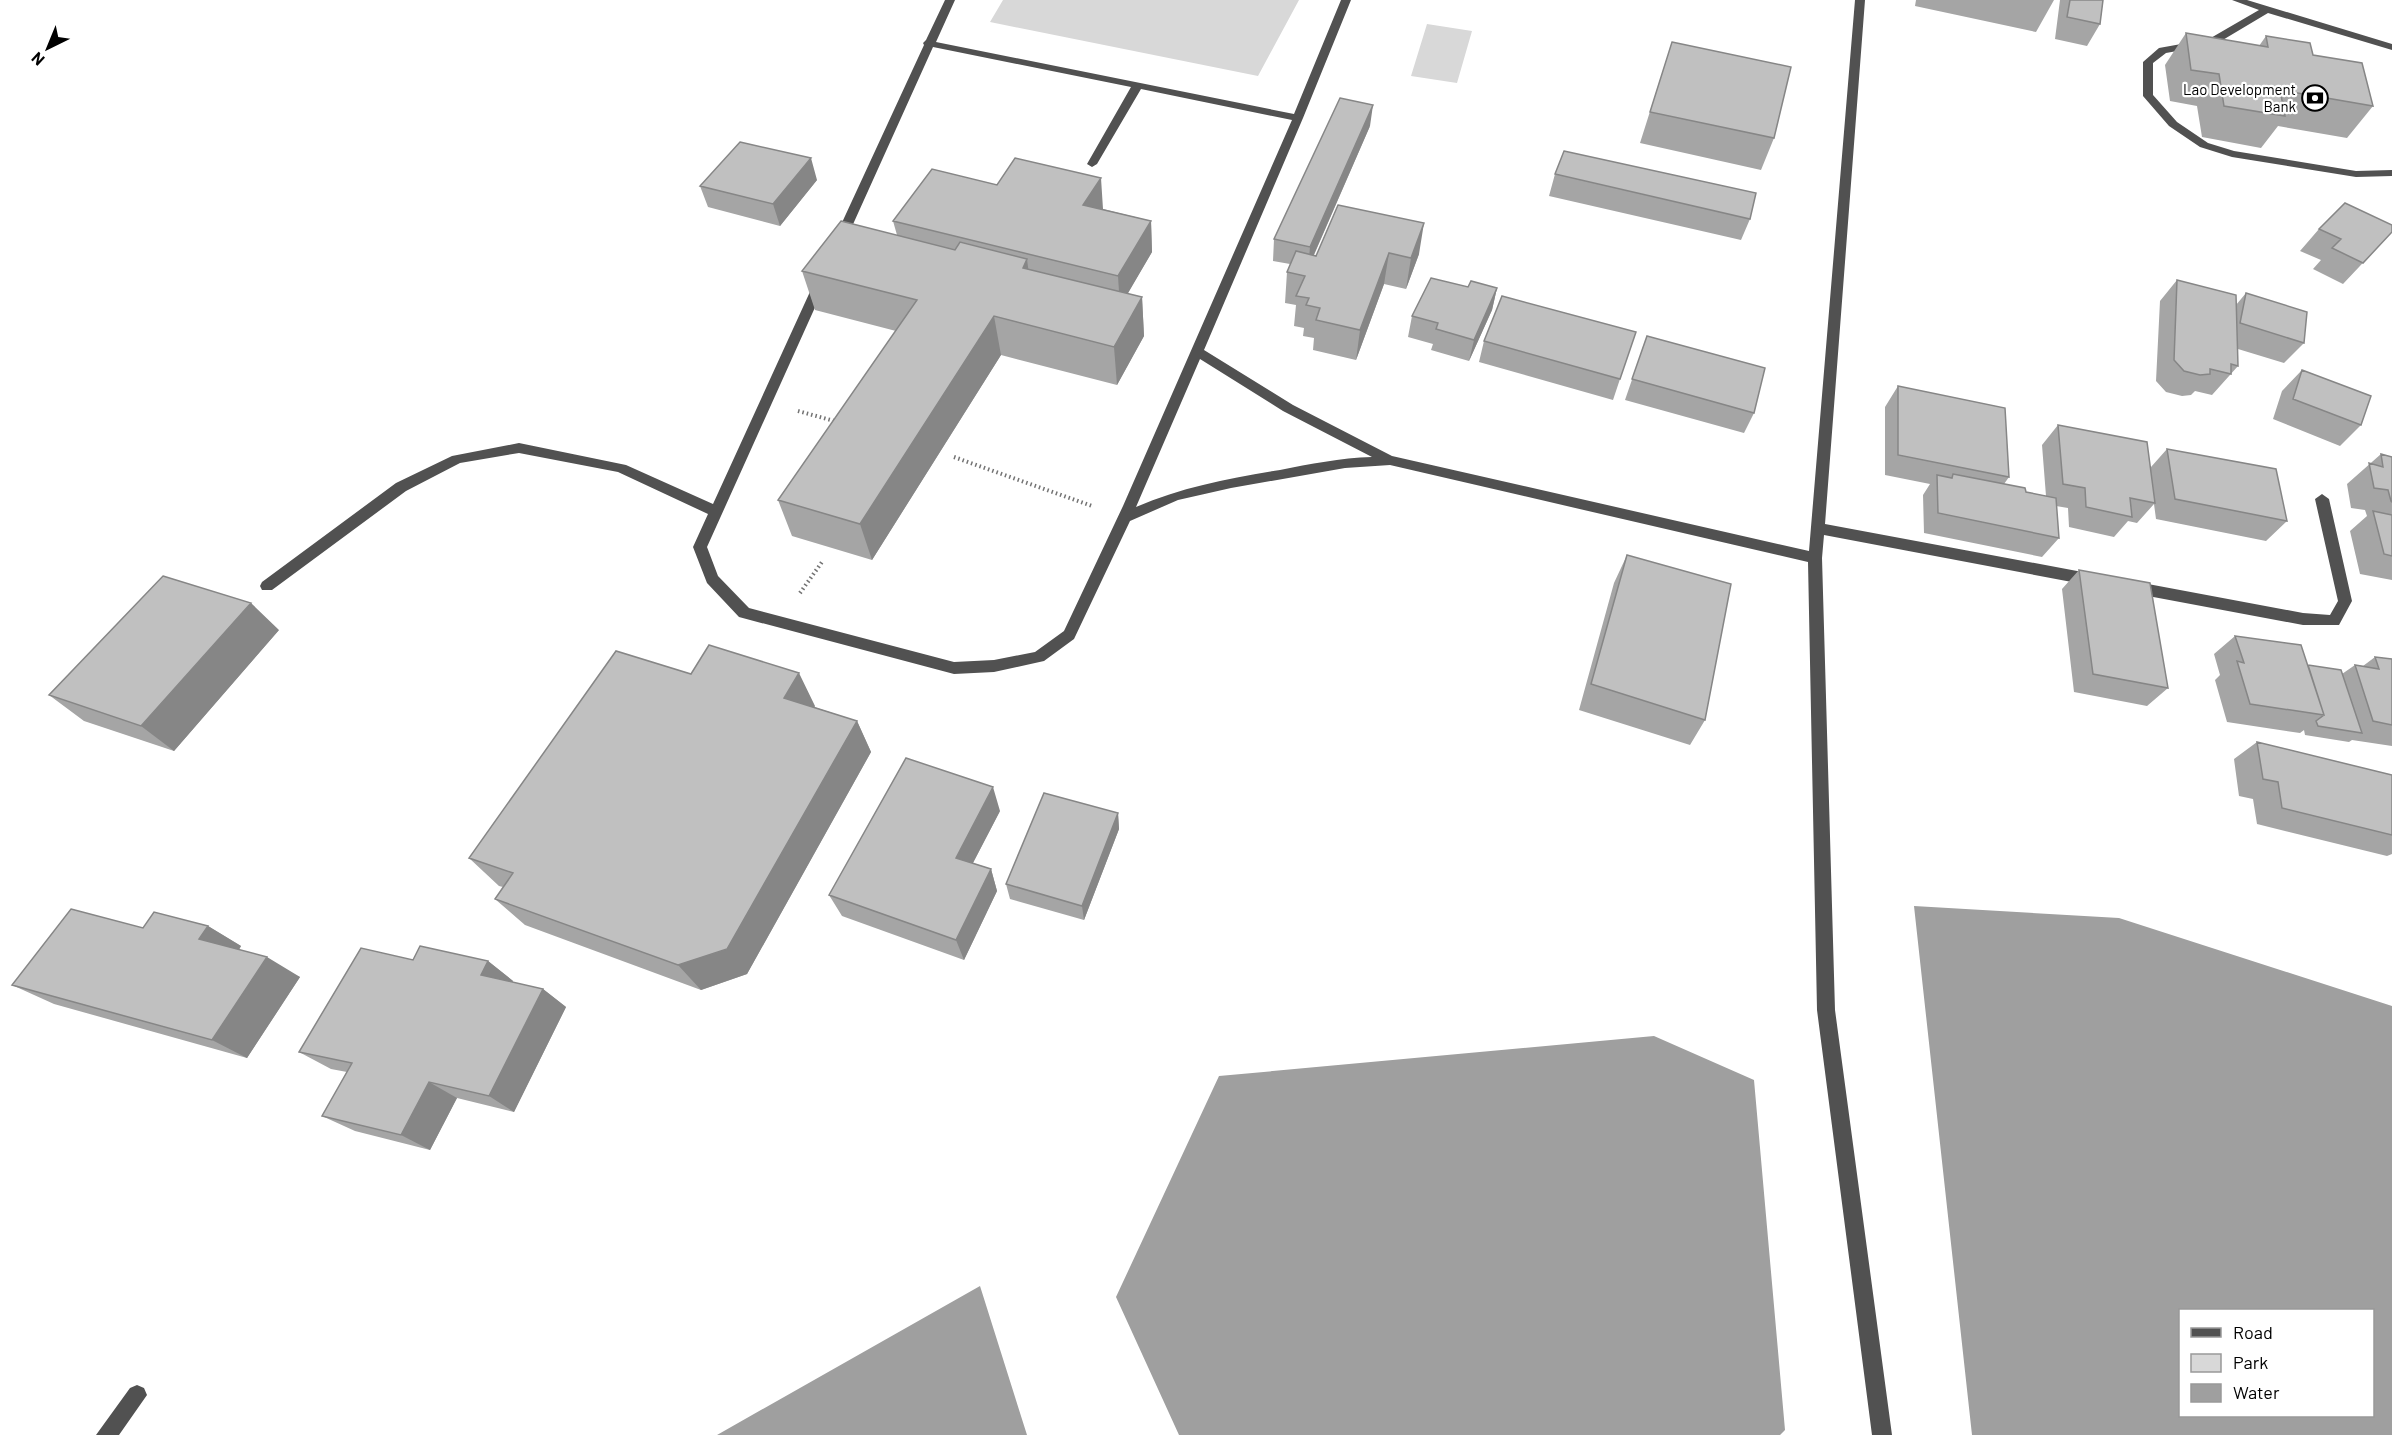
<svg xmlns="http://www.w3.org/2000/svg" width="2392" height="1435" font-family="Barlow,sans-serif">
	<style>
		.green { fill: #d8d8d8 }
		.water { fill: #9f9f9f; fill-rule: evenodd }
		.lines { fill: none; stroke-linecap: round; stroke-linejoin: round }
		.path { stroke: #737373; stroke-width: 4; stroke-dasharray: 1.5 3; stroke-linecap: butt }
		.minor { fill: #515151; fill-rule: evenodd }
		.wall { fill: #a5a5a5 }
		.shaded-wall { fill: #868686 }
		.building { fill: #c0c0c0; stroke: #868686; stroke-width: 1.5 }
		.labels { text-anchor: middle; dominant-baseline: central; stroke-width: 4.5; stroke-linejoin: round; paint-order: stroke }
		.far-poi-label { font-size: 15px; fill: #000; stroke: #fff; text-anchor: end }
	</style>
	<rect width="100%" height="100%" fill="#fff"/>
	<path class="green" d="M1003,0H1299L1258,76L990,22Z
		M1427,24L1472,31L1457,83L1411,76Z"/>
	<path class="water" d="M1914,906L2119,918L2392,1006V1435H1972ZM2372,1310V1416H2180V1310Z
		M1654,1036L1754,1080L1785,1430L1780,1435H1179L1116,1297L1219,1076Z
		M980,1286L1027,1435H717Z"/>
	<g class="lines">
		<path class="path" d="M798,411L838,422
			M954,457L1092,506
			M800,593L822,562"/>
		<path class="minor" d="M945,0H955L936,42L1294,114L1341,0H1351L1303,118L1204,350L1293,405L1392,456L1809,551L1855,0H1865L1825,524L2093,574L2100,580L2093,586L1824,535L1822,558L1835,1010L1892,1435H1872L1817,1010L1808,562L1390,465L1345,468L1231,488L1178,500L1130,521L1074,639L1044,661L994,672L954,674L739,617L707,583L693,547L708,514L618,472L519,453L460,463L406,491L272,590H262L260,586L262,582L396,483L452,456L519,443L626,465L713,504L814,283L820,279L826,283L707,547L718,576L749,608L954,662L994,660L1035,652L1064,631L1123,506L1292,120L1141,89L1097,164L1092,167L1087,164L1131,87L933,47L845,242L839,246L835,245L833,242L924,45L923,43L926,40ZM1200,359L1283,411L1372,457C1340,458 1310,464 1280,470C1230,478 1183,487 1136,507Z
			M2232,0H2247L2392,44V50L2268,13L2216,44L2166,53L2153,63V95L2177,122L2208,143L2234,151L2356,171L2392,170V176L2356,177L2232,157L2200,147L2169,126L2143,96V62L2159,48L2209,39L2259,10Z
			M2322,494L2329,499L2352,601L2339,625H2303L2132,593L2125,587L2132,581L2303,613L2330,615L2338,601L2315,499Z
			M137,1385L144,1388L147,1395L119,1435H96L130,1388Z"/>
	</g>
	<path class="wall" d="M1916,0H2054L2036,32L1915,6Z
		M2060,0H2103L2100,24L2087,46L2055,39Z
		M2186,33L2259,46L2266,36L2313,55L2373,106L2347,138L2278,126L2261,148L2202,137L2197,106L2170,101L2165,65Z
		M1672,42L1774,138L1761,170L1640,143Z
		M1370,126L1314,255L1316,256L1338,205L1419,254L1406,289L1384,284L1356,360L1313,350L1314,338L1303,336L1304,328L1294,326L1296,305L1285,303L1287,272L1290,264L1273,261L1274,239Z
		M1555,174L1750,219L1741,240L1549,196Z
		M817,180L780,226L708,207L700,186Z
		M997,185L1103,209L1151,221L1152,252L1127,294L1142,297L1144,336L1117,385L1001,355L872,560L792,536L778,500L896,331L815,310L802,271L897,235L893,221Z
		M2319,229L2392,232L2343,284L2313,269L2321,260L2300,251Z
		M2177,280L2236,305L2246,293L2304,343L2284,363L2238,349V366L2212,395L2195,391L2191,395L2182,396L2166,392L2156,381L2160,301Z
		M1468,287L1497,288L1492,310L1469,361L1431,350L1433,344L1408,337L1412,316Z
		M1647,336L1754,413L1744,433L1625,400Z
		M1484,341L1620,379L1613,400L1479,362Z
		M2302,370L2361,425L2340,446L2273,419L2282,391Z
		M1898,386L2009,477L2004,484L2026,492L2046,496L2042,445L2058,425L2151,467L2167,449L2287,521L2266,541L2156,519L2154,504L2137,523L2128,521L2114,537L2069,527L2068,508L2056,506L2059,538L2042,557L1924,533L1923,495L1930,484L1885,475V407Z
		M2381,454L2392,457V580L2360,574L2350,531L2367,516L2365,510L2351,508L2347,484Z
		M1627,555L1705,720L1690,745L1579,710L1614,583Z
		M2079,570L2168,688L2147,706L2074,692L2062,589Z
		M279,630L174,751L84,721L49,695Z
		M2235,636L2308,665L2342,674L2355,665L2363,666L2375,657L2392,659V746L2352,740L2349,742L2305,735L2304,730L2300,733L2227,722L2215,680L2220,675L2214,654Z
		M691,674L815,706L814,707L857,721L871,752L747,974L701,990L525,925L495,899L503,887L499,886L469,858Z
		M2257,742L2392,775V854L2387,856L2257,824L2253,799L2239,796L2234,759Z
		M1000,811L973,863L991,869L997,891L964,960L842,916L829,895Z
		M1118,813L1119,829L1084,920L1010,899L1006,884Z
		M208,926L241,946L239,950L300,977L247,1058L54,1004L12,985L143,928Z
		M413,960L488,961L513,981L512,982L543,989L566,1007L514,1112L457,1098L430,1150L355,1131L322,1116L347,1072L331,1069L299,1052Z"/>
	<path class="shaded-wall" d="M1373,105L1370,126L1308,268L1310,247Z
		M811,158L817,180L780,226L773,204Z
		M1101,178L1103,209L1086,236L1083,205Z
		M1151,221L1152,252L1120,307L1118,276Z
		M1424,223L1419,254L1406,289L1411,258Z
		M1389,253L1384,284L1356,360L1360,330Z
		M1027,259L1032,298L1023,268Z
		M1497,288L1492,310L1469,361L1474,340Z
		M1142,297L1144,336L1117,385L1114,347Z
		M994,316L1001,355L872,560L860,524Z
		M251,603L279,630L174,751L141,726Z
		M799,673L815,706L800,730L784,698Z
		M857,721L871,752L747,974L701,990L678,965Z
		M993,787L1000,811L964,880L956,858Z
		M1118,813L1119,829L1084,920L1082,906Z
		M991,869L997,891L964,960L956,940Z
		M208,926L241,946L233,959L199,939Z
		M267,957L300,977L247,1058L212,1040Z
		M488,961L513,981L506,994L481,975Z
		M543,989L566,1007L514,1112L489,1096Z
		M429,1082L457,1098L430,1150L401,1135Z"/>
	<path class="building" d="M2070,0H2103L2100,24L2067,17Z
		M2186,33L2268,47L2266,36L2310,43L2313,55L2362,63L2373,106L2280,90L2285,116L2224,106L2219,74L2191,70Z
		M1672,42L1791,67L1774,138L1650,112Z
		M1340,98L1373,105L1310,247L1274,239Z
		M740,142L811,158L773,204L700,186Z
		M1564,151L1756,193L1750,219L1555,174Z
		M1015,158L1101,178L1083,205L1151,221L1118,276L893,221L932,169L997,185Z
		M2345,203L2392,225V232L2363,263L2332,248L2341,239L2319,229Z
		M1338,205L1424,223L1411,258L1389,253L1360,330L1316,320L1320,308L1306,305L1309,298L1296,296L1305,276L1287,272L1296,251L1316,256Z
		M841,221L955,250L960,242L1027,259L1023,268L1142,297L1114,347L994,316L860,524L778,500L917,300L802,271Z
		M1431,278L1468,287L1471,281L1497,288L1474,340L1436,329L1438,323L1412,316Z
		M2177,280L2236,295L2238,366L2231,364V374L2210,369V374L2200,375L2184,371L2174,360Z
		M2246,293L2307,312L2304,343L2240,323Z
		M1502,296L1636,332L1620,379L1484,341Z
		M1647,336L1765,368L1754,413L1632,379Z
		M2302,370L2371,396L2361,425L2293,399Z
		M1898,386L2005,408L2009,477L1898,455Z
		M2058,425L2147,442L2155,503L2130,498L2132,517L2086,507L2085,488L2063,484Z
		M2167,449L2276,469L2287,521L2175,499Z
		M2381,454L2392,457V502L2391,501L2388,490L2374,488L2369,463L2383,467Z
		M1953,474L2025,488L2026,492L2056,498L2059,538L1938,513L1937,475L1952,478Z
		M2373,511L2392,515V556L2384,554Z
		M1627,555L1731,584L1705,720L1591,684Z
		M2079,570L2150,583L2168,688L2093,674Z
		M163,576L251,603L141,726L49,695Z
		M2235,636L2301,645L2324,715L2250,704L2237,661L2244,663Z
		M709,645L799,673L784,698L857,721L727,949L678,965L495,899L513,873L469,858L616,651L691,674Z
		M2375,657L2392,659V725L2373,721L2355,665L2379,669Z
		M2308,665L2341,670L2362,733L2318,726L2316,721L2324,715Z
		M2257,742L2392,775V835L2282,808L2278,782L2263,779Z
		M906,758L993,787L956,858L991,869L956,940L829,895Z
		M1044,793L1118,813L1082,906L1006,884Z
		M71,909L143,928L154,912L208,926L199,939L267,957L212,1040L12,985Z
		M420,946L488,961L481,975L543,989L489,1096L429,1082L401,1135L322,1116L352,1063L299,1052L361,948L413,960Z"/>
	<defs>
		<g id="bank-ring" transform="scale(1.35)"><circle r="9.5" fill="#fff" stroke="#000" stroke-width="1.5"/><path d="M-6-4H6V4H-6ZM0-2.3a2.3 2.3 0 1 0 0 4.6a2.3 2.3 0 1 0 0-4.6Z" fill="#000"/></g>
	</defs>
	<g fill-rule="evenodd">
		<use href="#bank-ring" x="2315" y="98"/>
	</g>
	<g class="labels">
		<g class="far-poi-label">
			<text x="2296" y="89">Lao Development<tspan x="2296" dy="17">Bank</tspan></text>
		</g>
	</g>
	<rect x="2179" y="1309" width="195" height="108" fill="#ffffff" stroke="#999999" stroke-width="1.5"/>
	<rect x="2191" y="1328" width="30" height="9" fill="#515151" stroke="#999999" stroke-width="1.5"/>
	<text x="2233" y="1339" font-size="18" fill="#000000">Road</text>
	<rect x="2191" y="1354" width="30" height="18" fill="#d8d8d8" stroke="#999999" stroke-width="1.5"/>
	<text x="2233" y="1369" font-size="18" fill="#000000">Park</text>
	<rect x="2191" y="1384" width="30" height="18" fill="#9f9f9f" stroke="#999999" stroke-width="1.5"/>
	<text x="2233" y="1399" font-size="18" fill="#000000">Water</text>
	<g transform="translate(48 48) rotate(223)" stroke="#ffffff" stroke-width="4.5" paint-order="stroke">
	<path d="M0-4.5L10 22L0 15L-10 22Z" fill="#000000"/>
	<text y="-9" font-size="16" font-weight="bold" text-anchor="middle" fill="#000000">N</text>
	</g>
</svg>
